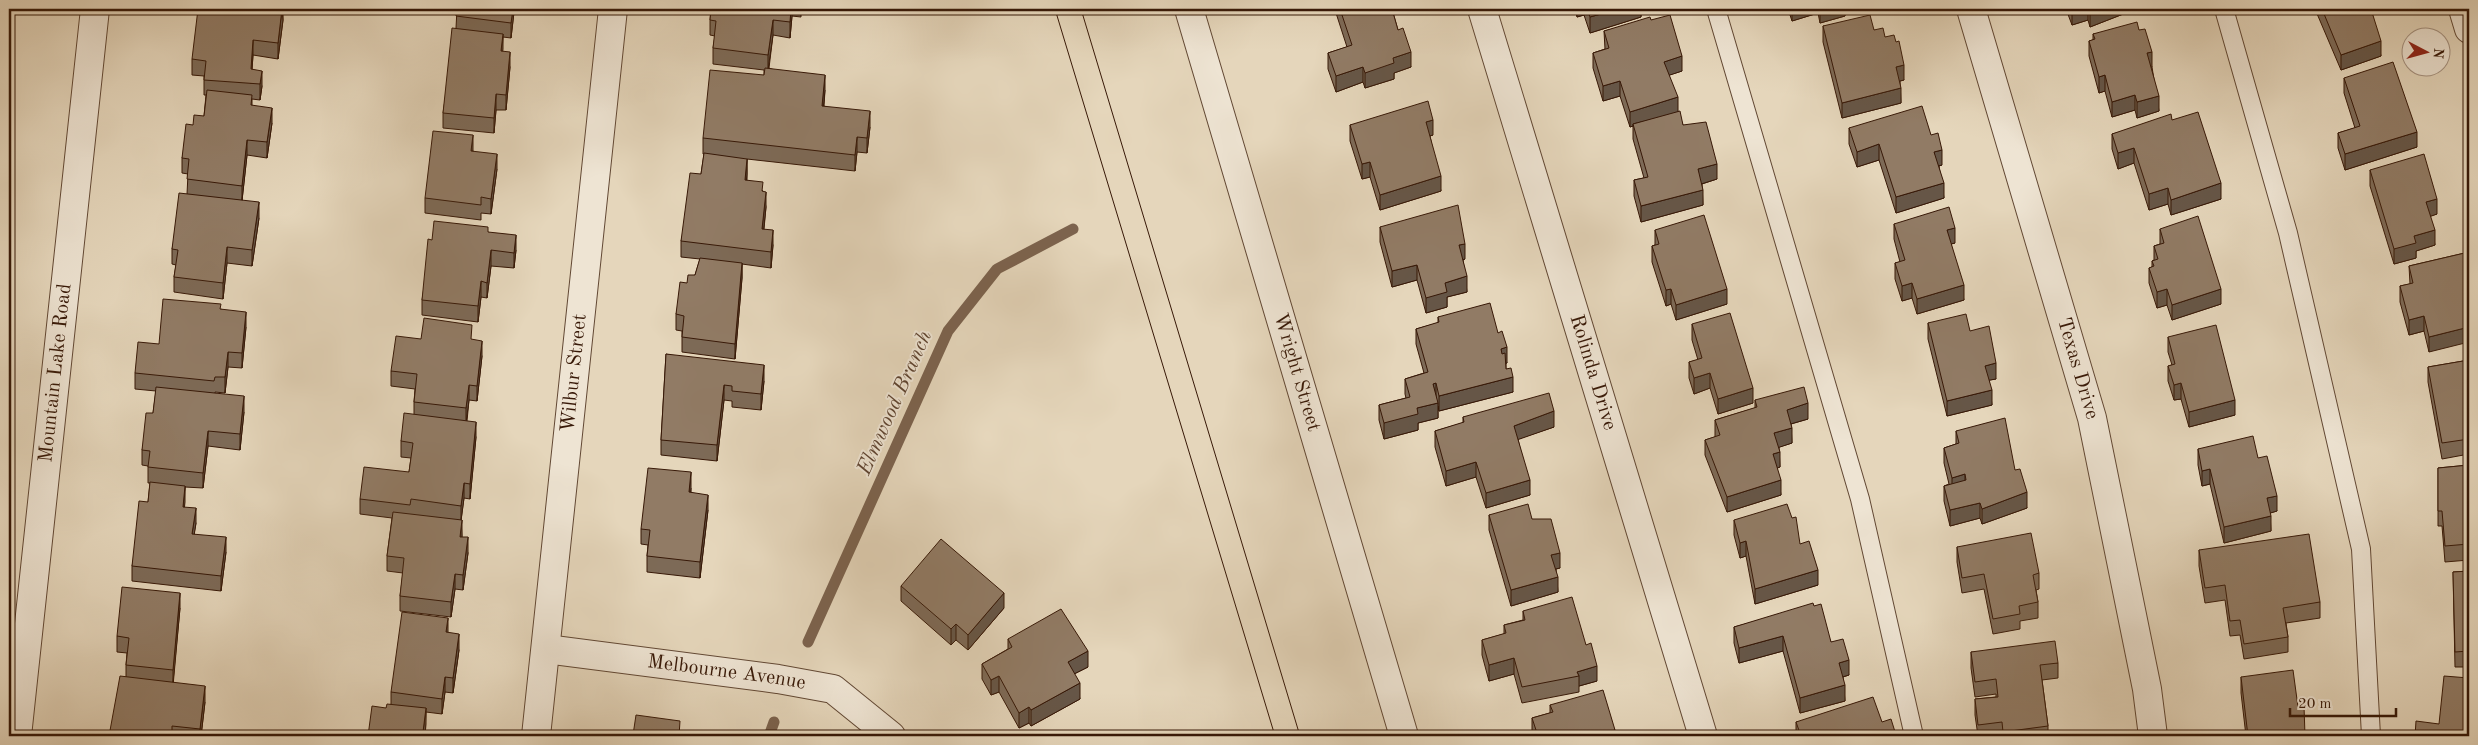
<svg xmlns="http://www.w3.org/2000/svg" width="2478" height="745" font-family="'Old Standard TT',serif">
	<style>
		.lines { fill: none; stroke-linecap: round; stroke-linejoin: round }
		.stream { stroke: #7c634e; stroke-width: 11 }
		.service-casing { stroke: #624834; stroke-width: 20 }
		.minor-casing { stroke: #624834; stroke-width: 30 }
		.tertiary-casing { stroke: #624834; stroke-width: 30 }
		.service { stroke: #eee4d3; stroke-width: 18 }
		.minor { stroke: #eee4d3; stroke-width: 28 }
		.tertiary { stroke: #eee4d3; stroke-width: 28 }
		.tram { stroke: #371807; stroke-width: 1 }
		.wall { fill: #7d6a57; stroke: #371807 }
		.shaded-wall { fill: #665647; stroke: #371807 }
		.building { fill: #917b65; stroke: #371807 }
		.labels { text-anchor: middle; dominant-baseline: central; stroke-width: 4; stroke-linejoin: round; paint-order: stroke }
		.street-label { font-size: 20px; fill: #371807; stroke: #eee4d3 }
		.water-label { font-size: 21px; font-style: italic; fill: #5f4431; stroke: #eee4d3 }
	</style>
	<rect width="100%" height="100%" fill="#e5d6bb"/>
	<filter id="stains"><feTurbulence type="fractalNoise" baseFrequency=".004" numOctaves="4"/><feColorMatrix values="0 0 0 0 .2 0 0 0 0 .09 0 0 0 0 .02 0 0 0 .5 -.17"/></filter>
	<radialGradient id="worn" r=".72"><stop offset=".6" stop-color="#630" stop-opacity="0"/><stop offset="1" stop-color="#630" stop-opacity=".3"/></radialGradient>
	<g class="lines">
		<path class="stream" d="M808,642L948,331L997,269L1073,229
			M769,736L774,722"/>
		<g class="service-casing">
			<path id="service" d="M1716,9L1860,499L1914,736
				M2224,9L2288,233L2361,549L2371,736"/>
		</g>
		<g class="minor-casing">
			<g id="minor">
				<path id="s1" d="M1482,9L1703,736"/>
				<path id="s2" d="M1971,9L2092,418L2147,689L2153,736"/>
				<path d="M2463,9L2469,29"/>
				<path id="s3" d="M546,649L778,679L833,689L891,736"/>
				<path id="s4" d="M17,736L95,9"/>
				<path id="s5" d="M536,736L613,9"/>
			</g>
		</g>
		<g class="tertiary-casing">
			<g id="tertiary">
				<path id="s6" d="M1189,9L1404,736"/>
			</g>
		</g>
		<use href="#service" class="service"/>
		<use href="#minor" class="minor"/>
		<use href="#tertiary" class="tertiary"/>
		<path class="tram" d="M1055,9L1275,736
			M1081,9L1300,736"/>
	</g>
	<path class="wall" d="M283,9V20L278,59L253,55L252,69L262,86L260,100L252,99V106L272,123L267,158L247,155L242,200L259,218L252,266L227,263L223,299L174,292V277L176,265L172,264V249L187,194L188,174L182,173V158L193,125L204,116L206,95H204V76L192,75V59L255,13Z
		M457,9H522L521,13L514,12L511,38L503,37L502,51L510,67L506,110H496L494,133L443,128V113L456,28Z
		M711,9H801V17L792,16L790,38L773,35L769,68L825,90L824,106L870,127L867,153L857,152L855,171L747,159V181L763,191L766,207L764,229L773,245L771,268L742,264V278L735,359L682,352V331L676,330V314L687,283L695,275L700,259L681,257V241L701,174L704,154H703V138L764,75V70L713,64V48L715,36L710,35V20Z
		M1336,9H1392L1398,30L1411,67L1394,73V79L1365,88L1363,82L1336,92L1328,69V53L1347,47L1336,13Z
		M1575,9H1641V17L1590,33L1584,15L1577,17Z
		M1788,9H1845V16L1820,23L1818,13L1792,21Z
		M2066,9H2136L2090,27L2088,20L2072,25Z
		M2315,9H2371L2381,56L2341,70Z
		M1651,20L1682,71L1669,75L1678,112L1683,125L1717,179L1702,184L1703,205L1641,222L1634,196V180L1644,178L1633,139V126L1630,127L1620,96L1603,101L1593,68V53L1605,49L1604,31Z
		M1823,26L1874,30L1885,37L1904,80L1900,81L1901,103L1842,118L1823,42Z
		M2139,30L2152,67L2159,111L2137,118L2135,110L2112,117L2105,91L2099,93L2089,56V41L2093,40V34Z
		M2344,78L2417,147L2345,170L2338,148V133L2355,128L2344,93Z
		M2172,120L2221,199L2171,215L2168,204L2149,210L2134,163L2118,169L2112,149V134Z
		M1350,125L1433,135L1430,136L1441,191L1380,210L1370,177L1362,179L1350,141Z
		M1849,128L1942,165L1939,166L1944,198L1896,213L1879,160L1857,167L1849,144Z
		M473,151L497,169L491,214L481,213V220L425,213V198Z
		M2370,170L2437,214L2430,216L2435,245L2416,251V258L2394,264L2370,186Z
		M1894,224L1955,243L1951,244L1964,300L1917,314L1912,298L1902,301L1895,279V263L1900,262L1894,239Z
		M1380,227L1465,259L1463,260L1467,292L1447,297V307L1426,313L1417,280L1392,287L1380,242Z
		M2160,229L2221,304L2172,320L2167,305L2157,308L2149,283V268L2152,267V261L2154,260V246L2160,244Z
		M1655,230L1727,304L1676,320L1671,304L1666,306L1652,262V246L1655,245Z
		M488,232L516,250L514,268L491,266L487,298L481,297L478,322L422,315V300L432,240Z
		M2469,252V314L2429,352L2424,331L2409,335L2400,302V286L2410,284L2409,266Z
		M221,309L246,327L242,368L228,367L225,393L215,392V393L244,412L240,450L208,446L203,488L185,487L184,507L196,523L194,534L226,552L221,591L132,581V566L148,502L150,483H148V466L142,465V450L153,413L156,391L135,389V373L159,344Z
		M1438,317L1498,333L1507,363H1506V369L1513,392L1439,411L1438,406V418L1418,423V430L1384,439L1379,420V405L1406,398L1405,394V379L1424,373L1416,344V329L1438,323Z
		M1928,323L1970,331L1996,379L1989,380L1992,405L1947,416L1928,339Z
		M1692,324L1753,403L1718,414L1710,388L1694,394L1689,378V362L1698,360L1692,340Z
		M2168,337L2235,415L2189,427L2181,399L2174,400L2168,381V366L2172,365L2168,352Z
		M472,340L482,356L477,401L469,400L467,421L476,437L470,499L464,498L461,520L462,537L468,553L463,590L455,589L451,617L400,611V596L403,573L387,571V556L392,518L360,514V499L409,472L411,458L401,457V441L414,414V402L415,389L391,386V371Z
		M666,354L764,381L761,410L732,407V401L724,400L717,461L661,455V440Z
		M2469,360V454L2442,459L2428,382V367Z
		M1755,400L1808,419L1791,424L1792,443L1779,447L1780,467L1777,468L1781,495L1727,512L1705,455V440L1715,437V420L1755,408Z
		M1463,417L1554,427L1518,439L1530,495L1486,508L1476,477L1446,486L1435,447V431L1463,423Z
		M1956,431L2015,470L2027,508L1982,524L1980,518L1950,526L1944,501V486L1949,484L1944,463V448L1956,444Z
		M2198,449L2258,458L2277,511L2270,513L2271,531L2224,543L2210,484L2202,486L2198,465Z
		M2469,465V560L2445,562L2442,526H2438V468Z
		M691,488V492L708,510L700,578L647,572V556L648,545L641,544V529Z
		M1489,515L1532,519L1560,568L1556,569L1558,592L1511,606L1489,530Z
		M1734,520L1818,585L1755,604L1746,556L1740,558L1734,535Z
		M1957,547L2039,573V589L2036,590L2038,602V618L2020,621V629L1993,634L1984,589L1962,593L1957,562Z
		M2199,550L2320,602V618L2286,623L2288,637V652L2244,659L2240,635L2230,636L2225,600L2205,603L2199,566Z
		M2469,571V667H2455L2453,572Z
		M901,586L1004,608L968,650L956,640L951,645L901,601Z
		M1814,606L1831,642L1849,675L1843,677L1845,701L1800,713L1783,651L1739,663L1734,643V627Z
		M180,608L173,682L205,702L201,736H109L126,677V665L127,653L117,652V636Z
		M1523,611L1597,681L1579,686V692L1522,703L1514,674L1489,681L1482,655V640L1504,634V625L1523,620Z
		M448,633L459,650L453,693L445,692L442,714L426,712L425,732L449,736H368L386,708L391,704V692Z
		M1008,639L1088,667L1074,674L1080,699L1031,726L1029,723L1019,728L999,692L991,695L982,679V664L1008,649Z
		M1971,652L2058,663V678L2042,680L2048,726V736H1978L1975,715V699L1996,697V694L1975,697L1971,668Z
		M2241,677L2298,707L2305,736H2246L2241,693Z
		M1550,705L1615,736H1533L1532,733V718L1550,713Z
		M1796,722H1882L1896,736H1796Z"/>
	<path class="shaded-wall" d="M282,9L283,20L278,59V43Z
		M513,9H514V12L511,38V23Z
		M791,9H792V16L790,38V22Z
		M1577,9H1584V15L1577,17Z
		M1619,9H1641V17L1590,33V17Z
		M1792,9H1818V13L1792,21Z
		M1820,9H1845V16L1820,23Z
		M2075,9H2088V20L2072,25V10Z
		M2097,9H2136L2090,27V11Z
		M773,20V35L768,70V55Z
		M503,34V49L501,66V51Z
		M253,40V55L251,84V69Z
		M2381,41V56L2341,70V55Z
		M510,52V67L506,110V95Z
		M1411,52V67L1394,73V79L1365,88V73L1393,58Z
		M2152,52V67L2147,69V53Z
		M1682,56V71L1664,77V62Z
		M1904,65V80L1896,82V67Z
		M1363,67V82L1336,92V76Z
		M262,71V86L260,100V84Z
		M825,75V90L822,121V106Z
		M2105,75V91L2099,93V77Z
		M1620,81V96L1603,101V86Z
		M1901,88V103L1842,118V103Z
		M496,94V110L494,133V118Z
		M2135,95V110L2112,117V102Z
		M2159,96V111L2137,118V102Z
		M1678,97V113L1633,124V126L1630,127V112Z
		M272,108V123L267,158V142Z
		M870,111V127L867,153V138Z
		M1433,120V135L1426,137V122Z
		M2417,132V147L2345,170V154Z
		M473,135V151H471Z
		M857,137V152L855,171V155Z
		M247,140V155L242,201V186Z
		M1879,144V160L1857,167V152Z
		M2134,148V163L2118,169V153Z
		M1942,150V165L1934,167V152Z
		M497,154V169L491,214V199Z
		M747,159V174L745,196V180Z
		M1370,162V177L1362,179V164Z
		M1717,164V179L1698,185V169Z
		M1441,176V191L1380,210V195Z
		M1944,183V198L1896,213V197Z
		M2221,183V199L2171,215V200Z
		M2168,188V204L2149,210V194Z
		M1703,190V205L1641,222V206Z
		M766,192V207L762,244V229Z
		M2437,199V214L2426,218V202Z
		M259,202V218L252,266V250Z
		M1955,228V243L1947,245V230Z
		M773,230V245L771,268V252Z
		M2435,230V245L2416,251V258L2394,264V249L2414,236Z
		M516,235V250L514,268V253Z
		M1465,244V259L1459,261V245Z
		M227,247V263L223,299V283Z
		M491,250V266L487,298V283Z
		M742,263V278L735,359V344Z
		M1417,265V280L1392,287V271Z
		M1467,276V292L1447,297V307L1426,313V298L1445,283Z
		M481,281V297L478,322V306Z
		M1912,283V298L1902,301V286Z
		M1964,285V300L1917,314V299Z
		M1671,289V304L1666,306V290Z
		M1727,289V304L1676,320V305Z
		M2167,289V305L2157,308V292Z
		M2221,289V304L2172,320V305Z
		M2469,299V314L2465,315V300Z
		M246,312V327L242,368V353Z
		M2424,316V331L2409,335V320Z
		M2469,327V342L2429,352V337Z
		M482,341V356L477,401V386Z
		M1507,347V363L1501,364V349Z
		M228,352V367L225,393V377Z
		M1996,363V379L1985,381V366Z
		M764,365V381L761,410V394Z
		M1710,373V388L1694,394V378Z
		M1513,377V392L1439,411V396Z
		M1436,383V399L1433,384Z
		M2181,383V399L2174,400V385Z
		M469,385V400L466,423V408Z
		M724,385V400L717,461V445Z
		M1753,388V403L1718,414V399Z
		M1992,390V405L1947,416V401Z
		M244,396V412L240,450V434Z
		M2235,400V415L2189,427V412Z
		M1438,403V418L1418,423V430L1384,439V423L1417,408Z
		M1808,403V419L1787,425V410Z
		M1554,411V427L1514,441V426Z
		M476,422V437L470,499V484Z
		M1792,428V443L1774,449V433Z
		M208,431V446L203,488V473Z
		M1780,452V467L1773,470V454Z
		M1476,462V477L1446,486V471Z
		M2210,469V484L2202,486V471Z
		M691,472V488L689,507V492Z
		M1965,474V490L1952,493V478Z
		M1530,480V495L1486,508V493Z
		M1781,480V495L1727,512V497Z
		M464,483V498L461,521V506Z
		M185,486V502L183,522V507Z
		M2027,492V508L1982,524V509Z
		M708,495V510L700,578V562Z
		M2277,496V511L2267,514V498Z
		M1980,503V518L1950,526V510Z
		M196,508V523L192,549V534Z
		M2271,516V531L2224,543V527Z
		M462,520V536L460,552V537Z
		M226,537V552L221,591V576Z
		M468,537V553L463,590V575Z
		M1746,541V556L1740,558V543Z
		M1560,553V568L1551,570V555Z
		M1818,570V585L1755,604V589Z
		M455,574V589L451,617V602Z
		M1558,577V592L1511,606V590Z
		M180,593V608L173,686V670Z
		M1004,593V608L968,650V635Z
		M448,618V633L446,632Z
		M956,624V640L951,645V629Z
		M459,634V650L453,693V678Z
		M1783,636V651L1739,663V648Z
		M1088,651V667L1068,677V662Z
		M1514,658V674L1489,681V665Z
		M1849,660V675L1839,678V663Z
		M1597,666V681L1579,686V676L1577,672Z
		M999,676V692L991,695V680Z
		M445,677V692L442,714V699Z
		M1080,683V699L1031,726V710Z
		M1845,685V701L1800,713V698Z
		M205,686V702L201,736H200V729Z
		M1029,707V723L1019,728V713Z
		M426,708V724L425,736L423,732Z
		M1615,730V736H1604V733Z"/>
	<path class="building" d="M198,9H223L255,13L256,9H282L278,43L253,40L251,69L262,71L260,84L204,80L206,61L192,59Z
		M457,9H513L511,23L456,16Z
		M711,9H791L790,22L773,20L768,55L713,48L716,21L710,20Z
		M1340,9H1392L1398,30L1403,28L1411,52L1393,58L1394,63L1365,73L1363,67L1336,76L1328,53L1352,45Z
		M1587,9H1619L1590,17Z
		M2089,9H2097L2090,11Z
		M2322,9H2371L2381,41L2341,55Z
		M1670,15L1682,56L1664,62L1678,97L1630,112L1620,81L1603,86L1593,53L1609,48L1604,31L1650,17L1651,20Z
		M1870,15L1874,30L1883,28L1885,37L1894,35L1896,42L1899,41L1904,65L1896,67L1901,88L1842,103L1823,26Z
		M2137,22L2139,30L2145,29L2152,52L2147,53L2159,96L2137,102L2135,95L2112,102L2105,75L2099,77L2089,41L2095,39L2093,34Z
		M452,28L503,34L501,51L510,52L506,95L496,94L494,118L443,113Z
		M2393,62L2417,132L2345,154L2338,133L2360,126L2344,78Z
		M765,68L825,75L822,106L870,111L867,138L857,137L855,155L703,138L710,70L764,75Z
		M207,90L252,95L251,105L272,108L267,142L247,140L242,186L187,179L189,159L182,158L186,124L193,125L194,115L204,116Z
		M1428,101L1433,120L1426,122L1441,176L1380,195L1370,162L1362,164L1350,125Z
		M1922,106L1931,135L1938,133L1942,150L1934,152L1944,183L1896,197L1879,144L1857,152L1849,128Z
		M1680,111L1683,125L1706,122L1717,164L1698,169L1703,190L1641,206L1634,180L1648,177L1633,124Z
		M2198,112L2221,183L2171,200L2168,188L2149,194L2134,148L2118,153L2112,134L2171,114L2172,120Z
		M433,131L473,135L471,151L497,154L491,199L481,197V205L425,198Z
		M704,153L747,159L745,180L763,182L762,191L766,192L762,229L773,230L771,252L681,241L690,173L701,174Z
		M2424,154L2437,199L2426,202L2435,230L2414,236L2416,243L2394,249L2370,170Z
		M179,193L259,202L252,250L227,247L223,283L174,277L178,250L172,249Z
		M1458,205L1465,244L1459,245L1467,276L1445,283L1447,292L1426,298L1417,265L1392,271L1380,227Z
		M1949,207L1955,228L1947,230L1964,285L1917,299L1912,283L1902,286L1895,263L1905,260L1894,224Z
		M1704,215L1727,289L1676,305L1671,289L1666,290L1652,246L1659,244L1655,230Z
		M2198,216L2221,289L2172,305L2167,289L2157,292L2149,268L2154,266L2152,261L2158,259L2154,246L2164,243L2160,229Z
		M434,221L488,227V232L516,235L514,253L491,250L487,283L481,281L478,306L422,300L428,239L432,240Z
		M2469,252V271H2468L2469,275V299L2465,300L2469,318V327L2429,337L2424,316L2409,320L2400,286L2413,283L2409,266Z
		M700,258L742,263L735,344L682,337L684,316L676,314L680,282L687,283L688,275H695Z
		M163,299L221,304L220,309L246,312L242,353L228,352L225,377H215L214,381L135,373L138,342L159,344Z
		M1490,303L1498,333L1502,331L1507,347L1501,349L1502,354L1505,353L1506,369L1511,368L1513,377L1439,396L1436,383L1433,384L1438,403L1417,408L1418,414L1384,423L1379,405L1410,397L1405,379L1428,372L1416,329L1439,322L1438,317Z
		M1730,313L1753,388L1718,399L1710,373L1694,378L1689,362L1702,358L1692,324Z
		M1966,314L1970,331L1989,326L1996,363L1985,366L1992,390L1947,401L1928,323Z
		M424,318L472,325L471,339L482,341L477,386L469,385L466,408L414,402L417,374L391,371L396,336L421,339Z
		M2216,325L2235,400L2189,412L2181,383L2174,385L2168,366L2175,364L2168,337Z
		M666,354L764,365L761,394L732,391V386L724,385L717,445L661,440Z
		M2469,360V439L2442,443L2428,367Z
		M156,387L244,396L240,434L208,431L203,473L148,467L150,451L142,450L146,413H153Z
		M1804,387L1808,403L1787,410L1792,428L1774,433L1780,452L1773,454L1781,480L1727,497L1705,440L1720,435L1715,420L1757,407L1755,400Z
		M1549,393L1554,411L1514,426L1530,480L1486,493L1476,462L1446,471L1435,431L1464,422L1463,417Z
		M404,413L476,422L470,484L464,483L461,506L411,499L410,505L360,499L364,467L409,472L413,443L401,441Z
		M2005,418L2015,470L2020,469L2027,492L1982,509L1980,503L1950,510L1944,486L1966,480L1965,474L1952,478L1944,448L1959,443L1956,431Z
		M2253,436L2258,458L2267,456L2277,496L2267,498L2271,516L2224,527L2210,469L2202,471L2198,449Z
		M2469,465V544L2445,546L2442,511H2438V468Z
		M648,468L691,472L689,492L708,495L700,562L647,556L650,530L641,529Z
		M150,482L185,486L183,507L196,508L192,534L226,537L221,576L132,566L139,501L148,502Z
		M1528,504L1532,519H1551L1560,553L1551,555L1558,577L1511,590L1489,515Z
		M1787,504L1792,518L1796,517L1800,544L1809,541L1818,570L1755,589L1746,541L1740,543L1734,520Z
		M393,512L462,520L460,537H468L463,575L455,574L451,602L400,596L404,558L387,556Z
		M2031,533L2039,573L2033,575L2038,602L2019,606L2020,614L1993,619L1984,574L1962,578L1957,547Z
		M2309,534L2320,602L2283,608L2288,637L2244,644L2240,620L2230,621L2225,585L2205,588L2199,550Z
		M941,539L1004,593L968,635L956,624L951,629L901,586Z
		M2469,571V651L2455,652L2453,572Z
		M122,587L180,593L173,670L126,665L129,638L117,636Z
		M1572,597L1586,645L1591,643L1597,666L1577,672L1579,676L1522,687L1514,658L1489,665L1482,640L1506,633L1504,625L1525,620L1523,611Z
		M1813,603L1814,606L1821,604L1831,642L1843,639L1849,660L1839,663L1845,685L1800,698L1783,636L1739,648L1734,627Z
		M1061,609L1088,651L1068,662L1080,683L1031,710L1029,707L1019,713L999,676L991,680L982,664L1012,647L1008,639Z
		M402,612L448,618L446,632L459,634L453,678L445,677L442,699L391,692Z
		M2055,641L2058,663L2040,665L2048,726L2003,732L2002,722L1978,725L1975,699L1998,697L1996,679L1975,682L1971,652Z
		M2293,670L2298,707L2304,706L2305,736H2248L2241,677Z
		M120,676L205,686L200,729L172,726V736H109Z
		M2444,676L2469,678V736H2415L2416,721L2439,724Z
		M1603,690L1615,730L1604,733L1605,736H1538L1532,718L1553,712L1550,705Z
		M1873,697L1882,722L1891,719L1896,735L1891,736H1801L1796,722Z
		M387,704L426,708L423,732L449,733L448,736H368L372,706L386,708Z
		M636,715L680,721L679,736H623V734L633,735Z"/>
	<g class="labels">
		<g class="street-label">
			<text stroke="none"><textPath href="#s2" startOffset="375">Texas Drive</textPath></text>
			<text stroke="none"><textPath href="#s4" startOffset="365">Mountain Lake Road</textPath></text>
			<text stroke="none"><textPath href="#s6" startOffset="379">Wright Street</textPath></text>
			<text stroke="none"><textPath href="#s1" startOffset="380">Rolinda Drive</textPath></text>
			<text stroke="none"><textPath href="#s5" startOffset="365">Wilbur Street</textPath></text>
			<text stroke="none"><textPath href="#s3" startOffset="182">Melbourne Avenue</textPath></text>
		</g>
		<g class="water-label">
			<text transform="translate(895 403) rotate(-66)">Elmwood Branch</text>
		</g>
	</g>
	<rect width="2478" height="745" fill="none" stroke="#e5d6bb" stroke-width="30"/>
	<rect x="10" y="10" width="2458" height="725" fill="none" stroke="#371807" stroke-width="2.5"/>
	<rect x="15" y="15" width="2448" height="715" fill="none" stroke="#371807"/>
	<g transform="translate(2426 52) rotate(96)"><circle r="24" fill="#eee4d3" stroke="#a59281"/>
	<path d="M0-4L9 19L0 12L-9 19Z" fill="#8f2418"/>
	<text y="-8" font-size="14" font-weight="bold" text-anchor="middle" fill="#371807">N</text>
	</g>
	<path d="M2290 708v8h106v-8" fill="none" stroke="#371807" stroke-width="2.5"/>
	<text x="2298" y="708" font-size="15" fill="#371807" stroke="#eee4d3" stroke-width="4" paint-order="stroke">20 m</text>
	<rect width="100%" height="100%" filter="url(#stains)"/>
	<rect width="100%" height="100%" fill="url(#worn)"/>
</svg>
